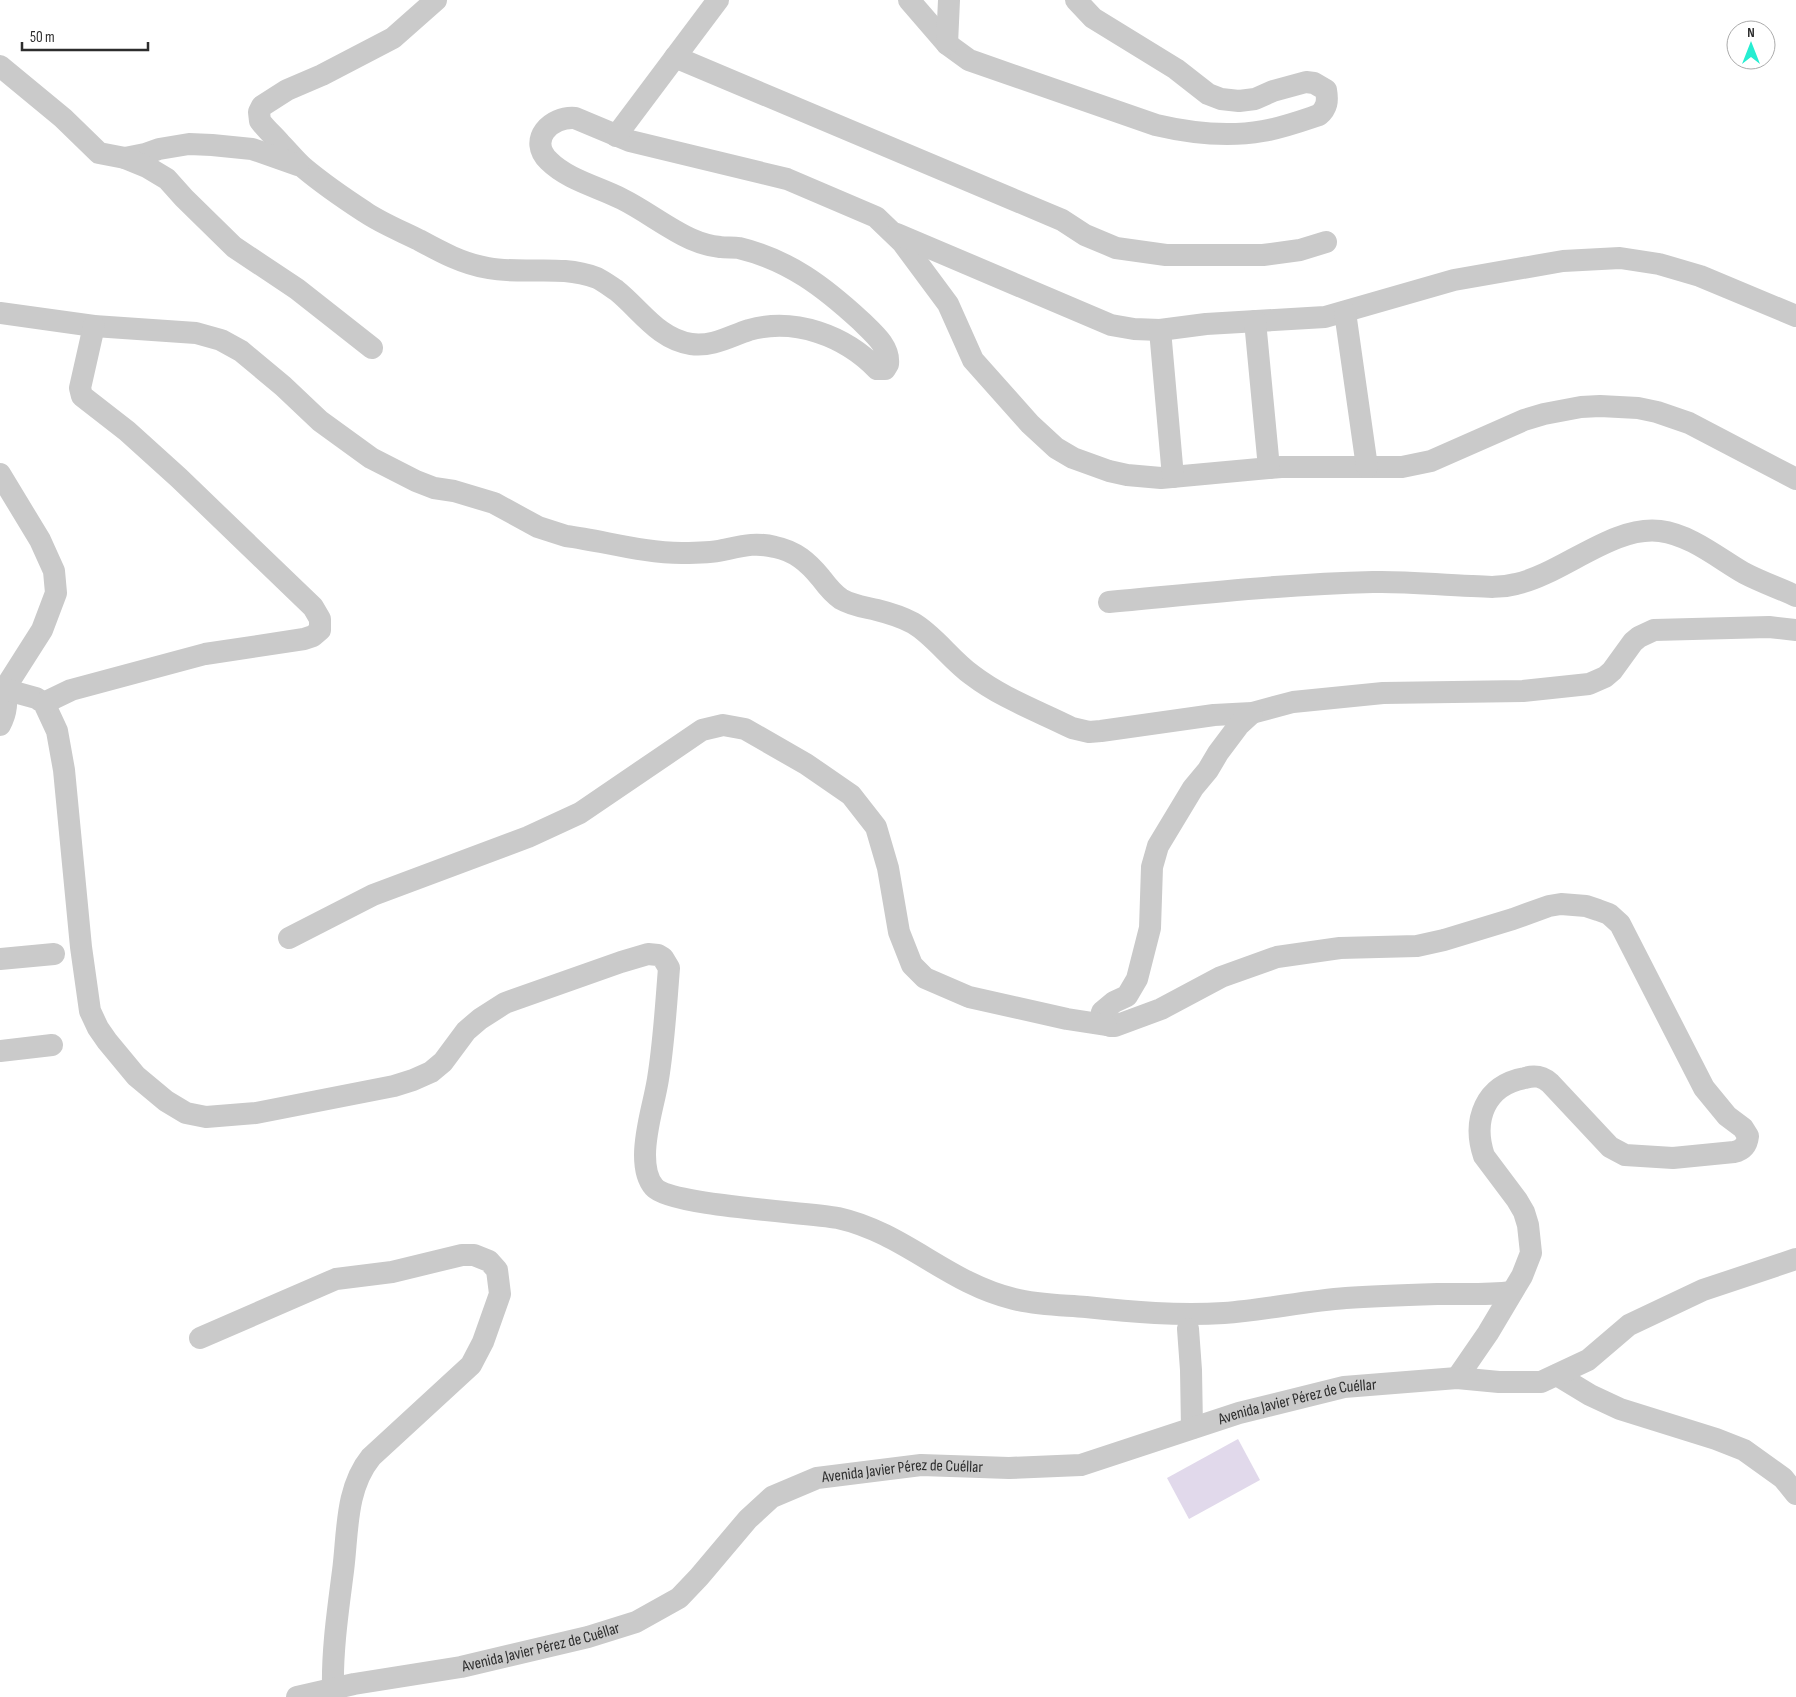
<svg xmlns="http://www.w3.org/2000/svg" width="1796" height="1697" font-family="'Sofia Sans Condensed',sans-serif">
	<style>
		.green { fill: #e1d9eb }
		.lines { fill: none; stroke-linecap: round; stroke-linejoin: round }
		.minor { stroke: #cacaca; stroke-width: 22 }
		.labels { text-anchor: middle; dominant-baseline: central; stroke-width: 5; stroke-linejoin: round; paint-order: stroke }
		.street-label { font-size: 16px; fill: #2d2d2d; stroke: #fff }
	</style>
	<rect width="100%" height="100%" fill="#fff"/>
	<path class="green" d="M1238,1439L1260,1480L1189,1519L1167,1478Z"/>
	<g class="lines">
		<g class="minor">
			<path d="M436,0L393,38L322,75L287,90L262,106L259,112L260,121C266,129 274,136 280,143C288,151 295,160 304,168C322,183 345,199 365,212C381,223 401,231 419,240C441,252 463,264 488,268C526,275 559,264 597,278C603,281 610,286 616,290C641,310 658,339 691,344C713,347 730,336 749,330C795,317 845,336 877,369H885L888,364C890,346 872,332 861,321C824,287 789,260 739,248C733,247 726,248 720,247C710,246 700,243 691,239C667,228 646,211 622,199C599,187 568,180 549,161C527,140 551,116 575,118L630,141L787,179L876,217L902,242L948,304L973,360L1030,424L1056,448L1073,458L1109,471L1127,475L1161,478L1281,467H1402L1431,461L1524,420L1544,414L1581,407L1600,406L1638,408L1657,412L1689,423L1796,479"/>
			<path d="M909,0L947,44L969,60L1156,125C1190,133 1229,137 1263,131C1282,128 1301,121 1319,115C1327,108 1328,101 1326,90L1314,83L1306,82L1273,91L1255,99L1239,101L1221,99L1208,94L1176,69L1093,18L1076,0"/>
			<path d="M947,44L949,0"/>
			<path d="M675,57L1062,220L1085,235L1116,248L1166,255H1263L1300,250L1326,242"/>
			<path d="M0,66L63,118L99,153L125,158L145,154L159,149L189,144L212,145L252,149L298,165"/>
			<path d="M616,136L718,0"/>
			<path d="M125,158L147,167L167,179L184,198L234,247L297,289L372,348"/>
			<path d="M897,234L1111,325L1134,329L1160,330L1206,324L1325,317L1454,280L1563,261L1620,258L1659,264L1700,276L1796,316"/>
			<path d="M1345,312L1367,467"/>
			<path d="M0,313L94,326L196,333L221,340L241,351L283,386L320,421L371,458L416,481L434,488L454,491L494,503L538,527L566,536C604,541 643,553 682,553C696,553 710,553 723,550C742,546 755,542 775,547C795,551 808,562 821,578C827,586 832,593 841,599C853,606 865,607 877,610C889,613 902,617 913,623C934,635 951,660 972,675C1002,698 1038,711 1072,728L1089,732L1101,731L1214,715L1252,713L1293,702L1383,693L1523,691L1589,684L1605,677L1612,671L1633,642L1639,637L1654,630L1769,627L1796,630"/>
			<path d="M1255,321L1269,468"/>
			<path d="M1160,330L1173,477"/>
			<path d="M0,474L40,540L54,571L56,593L42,630L5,688C7,702 7,712 0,725"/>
			<path d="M1109,602C1197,594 1285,584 1373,582C1405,581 1439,585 1471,586C1487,587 1501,588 1516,584C1562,574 1613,525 1660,531C1691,535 1718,558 1744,573C1761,582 1779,588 1796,596"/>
			<path d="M0,688L36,698L44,703L57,731L64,770L81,947L90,1011L98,1028L107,1041L136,1076L166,1101L186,1113L206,1117L256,1113L394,1086L413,1080L431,1072L443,1062L466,1031L480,1019L505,1003L621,962L648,954L658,955L663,958L669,968C666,1005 664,1042 658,1079C654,1104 645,1129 645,1155C645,1165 647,1179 654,1187C670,1206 806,1212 838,1218C905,1233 947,1283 1014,1299C1037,1305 1062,1305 1086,1307C1132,1312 1178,1316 1224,1313C1265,1310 1305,1301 1346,1298C1377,1296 1409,1295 1440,1294C1465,1294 1488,1295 1512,1292"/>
			<path d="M44,703L71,690L205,654L304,639L313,636L320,630V619L313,607L179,478L127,431L82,396L80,388L94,326"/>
			<path d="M1252,713L1239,725L1218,753L1208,770L1193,788L1158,846L1152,867L1150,928L1137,979L1127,996L1114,1002L1102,1012L1101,1017L1103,1023L1110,1026H1115L1161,1009L1221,977L1277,957L1340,948L1417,946L1444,940L1513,919L1549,906L1561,904L1586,906L1598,910L1609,914L1620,924L1704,1088L1727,1116L1743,1128L1748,1136C1747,1145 1743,1150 1734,1152L1673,1158L1625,1155L1610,1147L1550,1083C1542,1076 1535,1075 1525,1078C1485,1085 1472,1120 1484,1156L1517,1200L1524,1212L1528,1225L1531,1253L1522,1276L1488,1333L1457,1378"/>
			<path d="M289,938L373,895L528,837L580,813L702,730L723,725L745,729L806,764L851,795L876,827L888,868L899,932L912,965L925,978L969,997L1067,1019L1106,1025"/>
			<path d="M0,959L54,954"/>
			<path d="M0,1051L52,1045"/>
			<path d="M1188,1329L1191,1370L1192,1428"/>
			<path d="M200,1338L336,1279L392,1272L462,1255H474L489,1261L497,1270L500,1294L483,1342L471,1365L371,1457C345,1489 348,1533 343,1571C338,1610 332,1650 333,1690"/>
			<path d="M1557,1375L1590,1395L1620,1409L1716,1439L1744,1450L1783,1478L1796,1494"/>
			<path id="s1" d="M297,1697L354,1684L461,1667L588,1637L636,1622L679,1598L699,1577L748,1519L772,1497L817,1478L921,1465L1009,1468L1081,1465L1239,1413L1344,1387L1457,1378L1499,1382H1541L1588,1360L1629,1325L1703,1290L1796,1259"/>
		</g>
	</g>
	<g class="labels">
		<g class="street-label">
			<text stroke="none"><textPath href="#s1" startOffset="1074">Avenida Javier Pérez de Cuéllar</textPath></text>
			<text stroke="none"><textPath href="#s1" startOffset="669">Avenida Javier Pérez de Cuéllar</textPath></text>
			<text stroke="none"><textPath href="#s1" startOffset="249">Avenida Javier Pérez de Cuéllar</textPath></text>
		</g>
	</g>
	<g transform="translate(1751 45)"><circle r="24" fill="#ffffff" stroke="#ababab"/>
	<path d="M0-4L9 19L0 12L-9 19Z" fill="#26edd1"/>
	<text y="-8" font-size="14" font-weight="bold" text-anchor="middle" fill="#2d2d2d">N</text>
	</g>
	<path d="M22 42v8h126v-8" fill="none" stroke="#2d2d2d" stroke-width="2.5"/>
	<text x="30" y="42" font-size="15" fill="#2d2d2d" stroke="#ffffff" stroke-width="4" paint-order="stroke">50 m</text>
</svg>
